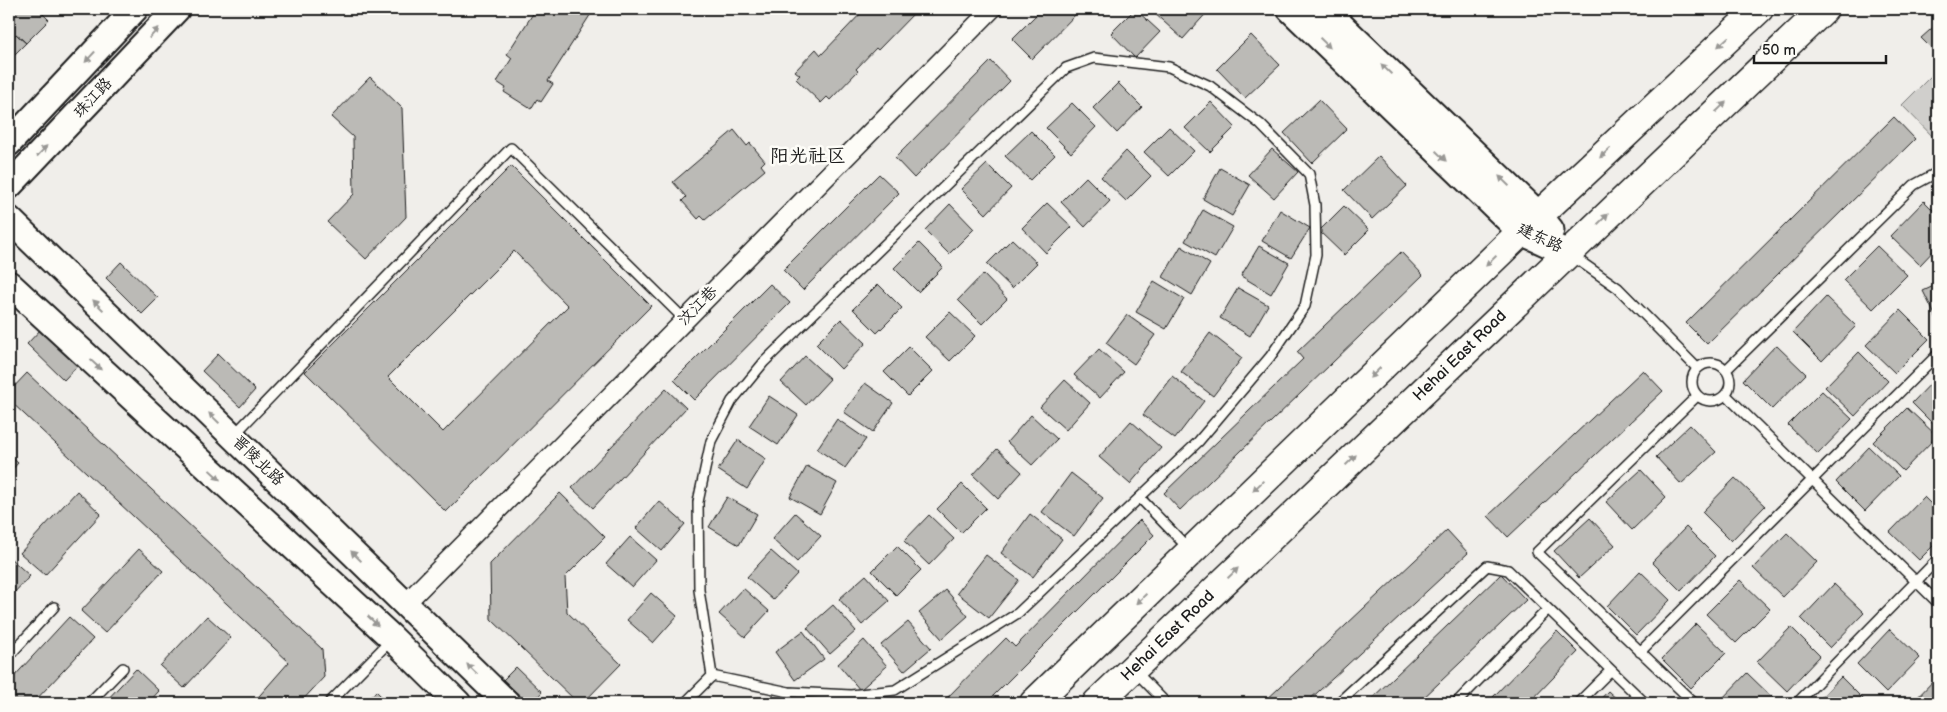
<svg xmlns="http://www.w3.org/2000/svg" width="1947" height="712" font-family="'Balsamiq Sans','LXGW WenKai TC',sans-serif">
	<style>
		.green { fill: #d0cfcc; stroke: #767674 }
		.building { fill: #bbbab6; stroke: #1c1c1c; fill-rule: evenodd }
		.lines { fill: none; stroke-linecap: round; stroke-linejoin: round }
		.lane-casing { stroke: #1c1c1c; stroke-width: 12 }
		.street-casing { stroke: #1c1c1c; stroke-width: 21 }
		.secondary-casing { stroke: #1c1c1c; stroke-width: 29 }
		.primary-casing { stroke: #1c1c1c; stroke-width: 31 }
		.lane { stroke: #fdfcf7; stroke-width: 9 }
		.street { stroke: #fdfcf7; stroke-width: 18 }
		.secondary { stroke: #fdfcf7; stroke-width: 25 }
		.primary { stroke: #fdfcf7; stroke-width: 28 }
		.oneway { fill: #989794 }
		.labels { text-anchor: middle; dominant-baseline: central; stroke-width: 5; stroke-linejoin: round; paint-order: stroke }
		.street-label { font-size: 16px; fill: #1c1c1c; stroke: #fdfcf7 }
		.quarter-label { font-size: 19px; fill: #1c1c1c; stroke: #fdfcf7 }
	</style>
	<rect width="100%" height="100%" fill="#f0eeea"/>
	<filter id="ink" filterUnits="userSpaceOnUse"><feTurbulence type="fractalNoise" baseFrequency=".02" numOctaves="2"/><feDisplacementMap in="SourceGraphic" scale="10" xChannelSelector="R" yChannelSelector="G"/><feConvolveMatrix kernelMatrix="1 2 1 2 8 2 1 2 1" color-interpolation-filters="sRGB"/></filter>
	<g filter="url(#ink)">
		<path class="green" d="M1938,69V142L1902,105Z"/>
		<path class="building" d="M9,9H40L39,10L49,20L26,43L16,34L9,41Z
			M536,9H594L548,81L553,84L541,102L537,99L531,109L504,92L506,88L497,82L512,58L507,54Z
			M865,9H914L916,11L878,50L876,48L856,69L858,71L830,100L827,97L821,103L796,79L800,75L795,71L816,49L821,55Z
			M1042,9H1081L1032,59L1012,39Z
			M1135,9L1160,32L1135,58L1111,33Z
			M1155,9H1210L1183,39L1153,12Z
			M1938,23V55L1921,38Z
			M16,34L26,43L9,60V41Z
			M1251,35L1280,65L1245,98L1217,69Z
			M991,61L1010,81L914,178L895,158Z
			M370,77L402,108L406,217L366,259L327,222L354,194L353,137L331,117Z
			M1118,83L1142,107L1117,133L1093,108Z
			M1319,100L1347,129L1312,163L1284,133Z
			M1211,102L1235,127L1210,152L1185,128Z
			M1072,103L1096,127L1071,153L1046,128Z
			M1894,117L1915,139L1707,344L1686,323Z
			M1169,127L1194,151L1169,176L1144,152Z
			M734,130L747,146L750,143L765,161L761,165L765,170L705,220L701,216L698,219L682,201L686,197L673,182Z
			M1031,131L1055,155L1030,180L1005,156Z
			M1272,149L1298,172L1274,198L1248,175Z
			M1126,151L1151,176L1126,201L1101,177Z
			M1379,156L1407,186L1372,219L1344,190Z
			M987,164L1011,188L986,214L961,189Z
			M511,166L651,306L446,512L305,372ZM514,251L568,306L443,432L388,377Z
			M1220,168L1250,185L1232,216L1203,199Z
			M879,174L899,193L803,290L783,270Z
			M1086,177L1110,201L1085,227L1061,202Z
			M1924,201L1938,215V246L1920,265L1890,236Z
			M1047,203L1072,227L1046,253L1022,228Z
			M950,204L974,229L949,254L925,230Z
			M1344,206L1369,230L1344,255L1319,231Z
			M1203,210L1233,227L1215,258L1185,241Z
			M1280,210L1310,228L1291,258L1262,241Z
			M1012,239L1037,263L1012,288L987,264Z
			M919,243L943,267L918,292L894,268Z
			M1181,246L1210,264L1192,295L1163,277Z
			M1259,246L1289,263L1271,294L1241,276Z
			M1877,246L1907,275L1873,309L1843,280Z
			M1401,252L1423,275L1180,510L1164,493L1303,359L1297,352Z
			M121,262L158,298L142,314L106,278Z
			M983,274L1007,299L982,324L958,300Z
			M1154,281L1184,299L1166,329L1136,312Z
			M770,284L790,303L694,400L674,380Z
			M878,284L902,308L877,333L853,309Z
			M1938,284V321L1923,291Z
			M1238,288L1268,305L1250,336L1220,318Z
			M1826,297L1856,326L1822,361L1793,332Z
			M1900,310L1929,339L1895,373L1866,345Z
			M950,312L975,336L950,361L925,337Z
			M1127,315L1155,335L1134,364L1106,343Z
			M841,319L866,343L841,369L816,344Z
			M42,328L79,364L64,380L27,344Z
			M1210,333L1242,358L1213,396L1181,372Z
			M1776,345L1806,374L1772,409L1743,380Z
			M909,347L933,371L908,396L884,372Z
			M1099,349L1124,372L1100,398L1074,375Z
			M1859,352L1888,381L1855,416L1825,387Z
			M218,354L255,390L240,407L202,371Z
			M805,356L830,379L806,405L781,382Z
			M1643,370L1663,391L1508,537L1488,516Z
			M27,373L322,649L324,677L300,703H253L289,662L9,400V392Z
			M1172,376L1204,401L1175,439L1143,415Z
			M1938,376V429L1912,403Z
			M1065,380L1090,403L1066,430L1040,407Z
			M865,383L893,403L873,432L844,412Z
			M666,389L686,408L593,508L572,488Z
			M1822,391L1852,419L1818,454L1788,425Z
			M769,396L798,415L778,445L749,426Z
			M1907,408L1937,436L1903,471L1873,442Z
			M1031,415L1057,439L1032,465L1007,442Z
			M837,419L866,439L845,468L817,449Z
			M1131,421L1161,448L1130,484L1099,457Z
			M1690,425L1716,452L1681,484L1656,457Z
			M738,440L766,459L747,489L718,470Z
			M1869,447L1899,476L1865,511L1836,482Z
			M997,449L1022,472L998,499L973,475Z
			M9,455L18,463L9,473Z
			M807,466L837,483L820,514L790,497Z
			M1641,470L1666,497L1632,530L1606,502Z
			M1071,473L1103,498L1074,536L1042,512Z
			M1735,478L1765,506L1731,541L1702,512Z
			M1938,480V493L1932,486Z
			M962,484L986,508L961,533L937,509Z
			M77,491L101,514L45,575L20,553Z
			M560,493L605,537L565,577L567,612L621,664L583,703H578L491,619L490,564Z
			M727,497L757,514L739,545L709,527Z
			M1924,497L1938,511V541L1919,560L1890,532Z
			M659,501L685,524L662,551L636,528Z
			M795,513L821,536L797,562L772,539Z
			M1030,514L1062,539L1033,577L1001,553Z
			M929,515L954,539L929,565L904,541Z
			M1590,518L1615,545L1579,578L1554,551Z
			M1140,520L1154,535L986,703H942L1006,638L1015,647Z
			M1686,527L1715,556L1681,591L1652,562Z
			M1447,530L1468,553L1306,703H1263Z
			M1787,533L1817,562L1783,597L1753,568Z
			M630,537L656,560L632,587L606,564Z
			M897,546L921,570L896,595L872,571Z
			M139,549L163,571L105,633L81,611Z
			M771,551L797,574L773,600L747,577Z
			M986,555L1019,580L989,618L957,593Z
			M9,557L30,576L9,598Z
			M1640,571L1670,600L1636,635L1607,606Z
			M1501,574L1526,600L1418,703H1367Z
			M866,575L889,601L862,625L839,599Z
			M1740,580L1770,609L1736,643L1706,614Z
			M1834,584L1864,613L1830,648L1801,619Z
			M743,588L769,611L745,637L719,614Z
			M946,590L968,616L942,639L919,613Z
			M651,593L677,616L653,643L627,620Z
			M833,605L856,631L830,654L807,628Z
			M207,616L231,638L184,688L160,666Z
			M69,617L93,639L33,703H9V682Z
			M908,622L931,648L904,671L881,645Z
			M1696,624L1726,653L1691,688L1662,659Z
			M1791,627L1820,656L1787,691L1757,662Z
			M1890,629L1920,658L1886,693L1857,664Z
			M803,631L824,659L795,680L775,652Z
			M1557,631L1578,652L1529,703H1499L1493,697Z
			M864,640L887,666L860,690L838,664Z
			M516,667L542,692L532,703H528L503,680Z
			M136,669L159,691L148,703H104Z
			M1747,673L1777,702L1718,703Z
			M1841,677L1867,703H1816Z
			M1937,677L1938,679V703H1912Z
			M376,691L388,703H365Z
			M1608,691L1621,703H1597Z"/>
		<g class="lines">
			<g class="lane-casing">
				<path id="lane" d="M1094,58L1169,67L1210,86L1260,124L1309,174L1315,205L1316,255L1305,306L1270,357L1198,442L1018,613L895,690L851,695L789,692L712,676L699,590L698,502L711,441L732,401L764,362L1066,68Z
					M1571,255L1618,288L1697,368
					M1692 382a19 19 0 1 1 38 0a19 19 0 1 1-38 0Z
					M1726,370L1914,185L1938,172
					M1726,395L1938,603
					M233,436L511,148L685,320
					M1140,498L1188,548
					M1640,652L1938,354
					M9,656L54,607
					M1135,671L1166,703
					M89,703L123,668
					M329,703L392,639
					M685,703L712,676
					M1338,703L1487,566L1508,570L1645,703
					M1456,703L1548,609
					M1578,703L1611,670
					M1694,703L1537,552L1697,396
					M1797,703L1938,559"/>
			</g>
			<g class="street-casing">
				<path id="street" d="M405,604L992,9"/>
			</g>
			<g class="secondary-casing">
				<path id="secondary" d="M1290,9L1521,232L1568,253
					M1324,9L1539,215L1551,230
					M9,143L135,9
					M9,186L177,9
					M9,219L507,703
					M9,284L392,638L458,703"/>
			</g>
			<g class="primary-casing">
				<path id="primary" d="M1034,703L1521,232L1759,9
					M1097,703L1824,9"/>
			</g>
			<use href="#lane" class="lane"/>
			<use href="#street" class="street"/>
			<use href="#secondary" class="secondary"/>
			<use href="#primary" class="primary"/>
		</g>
		<defs><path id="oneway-solid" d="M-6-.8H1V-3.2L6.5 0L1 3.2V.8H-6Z" transform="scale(1.25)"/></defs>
		<g class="oneway">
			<use href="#oneway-solid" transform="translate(154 33) rotate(-47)"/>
			<use href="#oneway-solid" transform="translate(1723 42) rotate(137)"/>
			<use href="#oneway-solid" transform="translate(1325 43) rotate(44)"/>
			<use href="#oneway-solid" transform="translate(90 57) rotate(133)"/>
			<use href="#oneway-solid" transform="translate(1386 69) rotate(-136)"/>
			<use href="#oneway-solid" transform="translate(1721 107) rotate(-44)"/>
			<use href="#oneway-solid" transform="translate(42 151) rotate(-47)"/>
			<use href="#oneway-solid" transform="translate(1605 153) rotate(137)"/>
			<use href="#oneway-solid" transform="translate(1441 156) rotate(44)"/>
			<use href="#oneway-solid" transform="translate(1504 181) rotate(-136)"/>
			<use href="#oneway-solid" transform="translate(1603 219) rotate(-44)"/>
			<use href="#oneway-solid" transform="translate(1491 261) rotate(136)"/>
			<use href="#oneway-solid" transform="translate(98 305) rotate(-136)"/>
			<use href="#oneway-solid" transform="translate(96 365) rotate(43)"/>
			<use href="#oneway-solid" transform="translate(1375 373) rotate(136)"/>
			<use href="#oneway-solid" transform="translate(214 418) rotate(-136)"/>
			<use href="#oneway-solid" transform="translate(1351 460) rotate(-44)"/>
			<use href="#oneway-solid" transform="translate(215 475) rotate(43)"/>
			<use href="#oneway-solid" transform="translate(1258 486) rotate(136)"/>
			<use href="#oneway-solid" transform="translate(356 556) rotate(-136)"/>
			<use href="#oneway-solid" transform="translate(1233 573) rotate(-44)"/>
			<use href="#oneway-solid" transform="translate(1141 599) rotate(136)"/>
			<use href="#oneway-solid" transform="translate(373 621) rotate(43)"/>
			<use href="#oneway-solid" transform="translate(472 669) rotate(-136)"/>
		</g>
	</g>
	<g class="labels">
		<g class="street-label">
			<text transform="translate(93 98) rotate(-47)">珠江路</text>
			<text transform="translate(1540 238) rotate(25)">建东路</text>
			<text transform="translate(698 306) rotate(-45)">汶江巷</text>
			<text transform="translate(1460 356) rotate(-44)">Hehai East Road</text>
			<text transform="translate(258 461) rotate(44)">晋陵北路</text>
			<text transform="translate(1168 636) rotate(-44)">Hehai East Road</text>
		</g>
		<g class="quarter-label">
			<text x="808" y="156">阳光社区</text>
		</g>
	</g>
	<rect width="1947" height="712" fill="none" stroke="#fdfcf7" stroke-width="30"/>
	<rect x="15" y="15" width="1917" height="682" fill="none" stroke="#1c1c1c" stroke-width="2" filter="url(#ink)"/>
	<path d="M1754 55v8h132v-8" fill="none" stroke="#1c1c1c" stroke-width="2.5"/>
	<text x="1762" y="55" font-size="15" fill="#1c1c1c" stroke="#fdfcf7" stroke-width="4" paint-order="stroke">50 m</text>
</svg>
